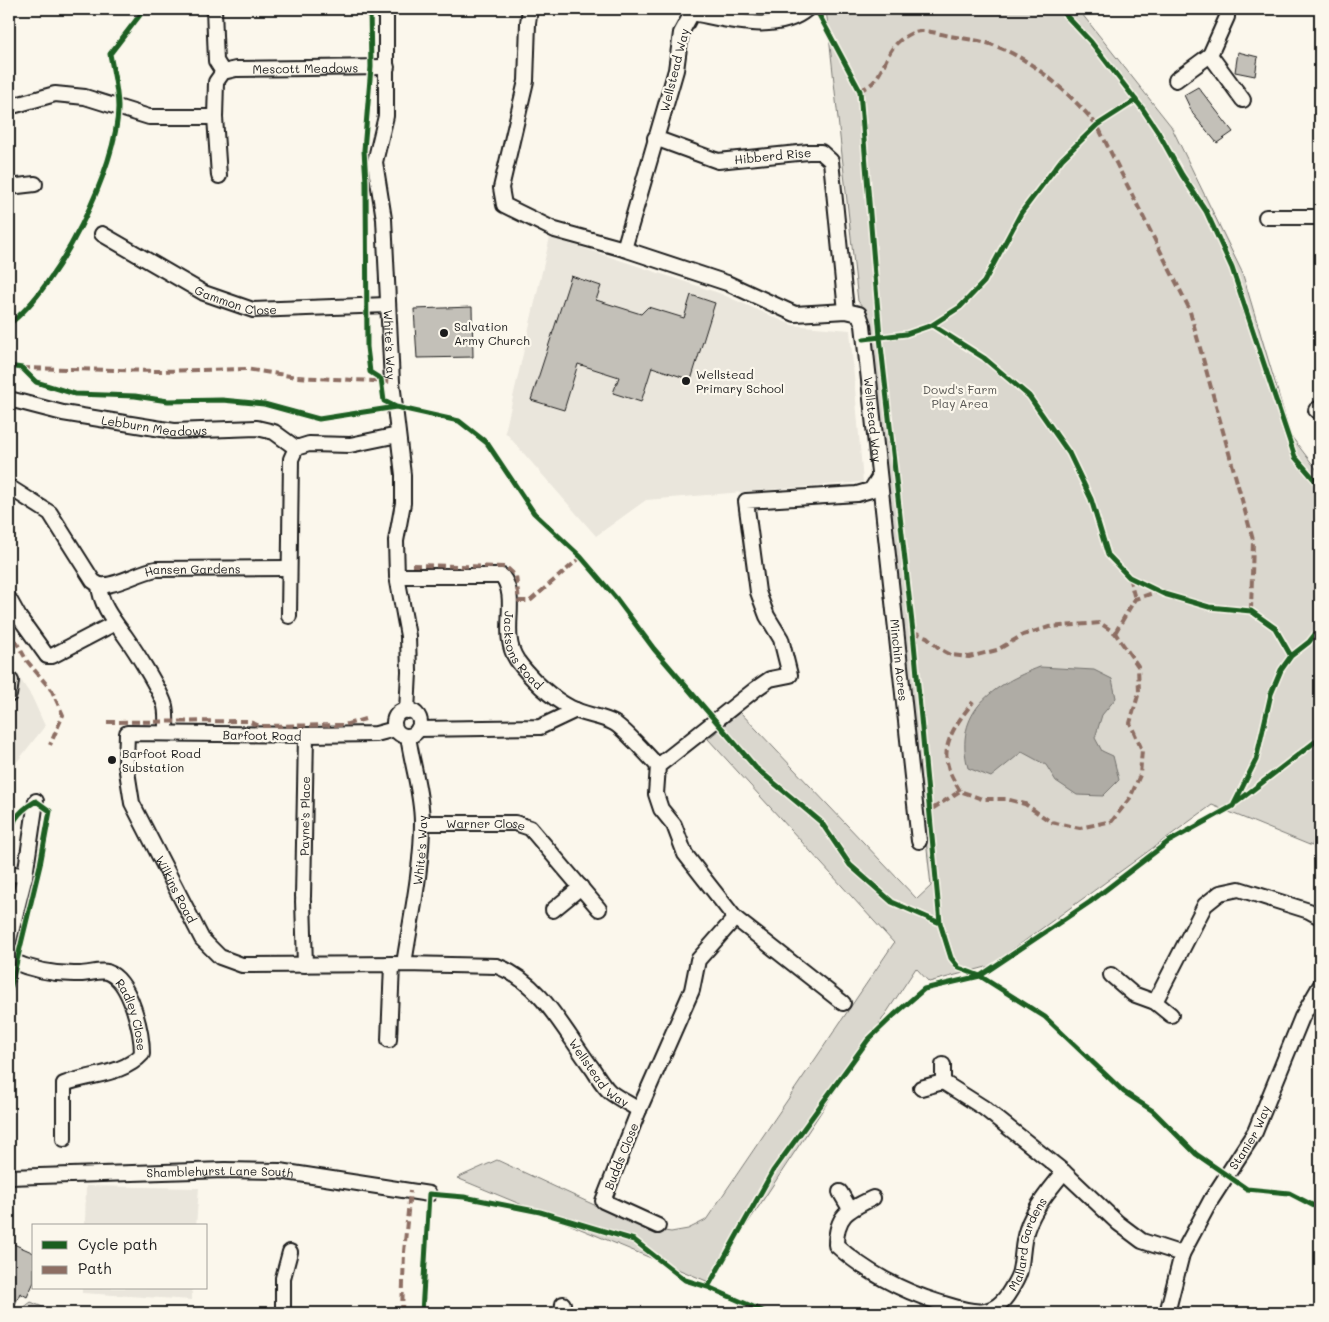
<svg xmlns="http://www.w3.org/2000/svg" width="1329" height="1322" font-family="Mali,sans-serif">
	<style>
		.built { fill: #eae6dc }
		.green { fill: #dad7ce; stroke: #7b7a75 }
		.water { fill: #afaca5; stroke: #74726e }
		.building { fill: #c3c0b8; stroke: #1c1c1c }
		.lines { fill: none; stroke-linecap: round; stroke-linejoin: round }
		.minor-casing { stroke: #1c1c1c; stroke-width: 18 }
		.minor { stroke: #fbf7ec; stroke-width: 14 }
		.quiet { stroke: #8d6e63; stroke-width: 4; stroke-dasharray: 8 4; stroke-linecap: butt }
		.cycleway-casing { stroke: #fbf7ec; stroke-width: 8 }
		.cycleway { stroke: #1b5e20; stroke-width: 5 }
		.poi-dot { fill: #1c1c1c; stroke: #fbf7ec; stroke-width: 2 }
		.labels { text-anchor: middle; dominant-baseline: central; stroke-width: 4.5; stroke-linejoin: round; paint-order: stroke }
		.street-label { font-size: 12px; fill: #1c1c1c; stroke: #fbf7ec }
		.poi-label { font-size: 12px; fill: #1c1c1c; stroke: #fbf7ec; text-anchor: start }
		.park-label { font-size: 12px; fill: #555451; stroke: #fbf7ec }
	</style>
	<rect width="100%" height="100%" fill="#fbf7ec"/>
	<filter id="ink" filterUnits="userSpaceOnUse"><feTurbulence type="fractalNoise" baseFrequency=".02" numOctaves="2"/><feDisplacementMap in="SourceGraphic" scale="10" xChannelSelector="R" yChannelSelector="G"/><feConvolveMatrix kernelMatrix="1 2 1 2 8 2 1 2 1" color-interpolation-filters="sRGB"/></filter>
	<g filter="url(#ink)">
		<path class="built" d="M550,237L719,293L792,325L850,330L863,482L646,500L596,536L505,432Z
			M9,662L32,697L45,726L9,772Z
			M86,1186L199,1188L196,1226H85Z
			M82,1288H192V1300L82,1293Z"/>
		<path class="green" d="M826,9H1078L1171,126L1242,272L1291,436L1320,474V821L1312,846L1212,805L990,966L929,982L916,968L709,1282L457,1178L497,1160L644,1228L671,1232L688,1229L706,1220L894,943L708,739L740,712L917,899L931,886L868,313L858,301Z
			M31,1302L54,1312L53,1313H21L23,1308Z"/>
		<path class="water" d="M1040,667L1094,670L1112,679L1116,698L1102,715L1095,738L1102,751L1113,756L1119,780L1103,796L1077,795L1056,781L1046,765L1022,752L991,777L968,768C953,711 993,685 1040,667Z"/>
		<path class="building" d="M1238,52L1258,57L1255,76L1235,72Z
			M1198,87L1233,132L1217,143L1193,114L1184,95Z
			M571,276L601,286L596,300L641,314L648,307L684,318L691,295L715,303L691,380L652,367L641,402L613,393L619,377L578,364L564,410L531,400Z
			M472,307L473,357L417,358L414,309Z
			M9,1242L34,1253V1282L27,1297L20,1293L11,1313H9Z"/>
		<g class="lines">
			<g class="minor-casing">
				<g id="minor">
					<path d="M214,9L216,61L223,72"/>
					<path id="s1" d="M386,9V116L375,162L384,219L392,382L403,475V503L396,541L397,576L408,636L409,672L407,711"/>
					<path d="M530,9L528,23L526,81L501,188L504,205L555,230L624,249"/>
					<path id="s2" d="M807,9C777,35 726,19 692,13L681,33L676,70L624,249L727,283L795,314L846,311L859,314L863,325L919,841"/>
					<path d="M1210,55L1243,100"/>
					<path d="M1176,80L1210,55L1227,17V9"/>
					<path d="M9,104L16,105L55,94L85,97L149,117H215"/>
					<path id="s3" d="M655,138L718,161L808,152H821L831,161L846,311"/>
					<path id="s4" d="M219,176L215,117L216,82L223,72L236,69L387,67"/>
					<path d="M9,187L35,184"/>
					<path d="M1266,217H1320"/>
					<path id="s5" d="M102,234L204,293L253,310L387,305"/>
					<path id="s6" d="M9,403L13,400L63,413L174,431L257,428L274,432L296,448"/>
					<path d="M1316,410L1320,408"/>
					<path id="s7" d="M9,487L50,513L93,581C97,584 100,586 105,585C118,585 140,572 156,569L289,568"/>
					<path id="s8" d="M397,576H502C520,599 499,633 517,660C530,678 551,698 571,708C584,715 601,716 614,723C625,729 648,756 658,766"/>
					<path d="M99,585C100,604 114,621 125,636C135,650 161,691 165,706C167,715 166,725 166,733"/>
					<path d="M9,599L19,617L47,656H52L115,623"/>
					<path d="M289,616L291,459L296,448L309,444L350,445L398,435"/>
					<path d="M9,695L11,681"/>
					<circle cx="407" cy="723" r="13"/>
					<path id="s9" d="M395,729L376,734L306,735L127,733L126,765L132,803L202,939L220,957L242,965L404,964L497,966C542,983 564,1031 592,1068C597,1075 603,1086 610,1092C619,1099 630,1104 639,1110L692,990L698,960L735,918"/>
					<path d="M418,729L540,727L576,710"/>
					<path id="s10" d="M422,823H515L530,828L599,909"/>
					<path d="M9,873L25,876"/>
					<path id="s11" d="M303,897L306,735"/>
					<path d="M303,901L305,965"/>
					<path d="M553,910L581,887"/>
					<path d="M9,940L25,876L36,801"/>
					<path id="s12" d="M9,960C32,970 55,975 80,974C88,974 100,970 107,972C131,980 142,1033 142,1054C123,1075 90,1074 64,1084V1139"/>
					<path id="s13" d="M404,964C411,918 422,869 422,823C422,793 412,765 408,736"/>
					<path d="M1111,975L1133,994L1155,1002L1171,1015"/>
					<path d="M1155,1002L1205,905L1220,893L1239,889L1309,911L1320,917"/>
					<path d="M843,1003L735,918L702,876L685,854L674,825L661,809L656,794L658,766L757,688L770,679L790,675L781,639L767,616L758,592L746,501L857,494L871,490L878,479"/>
					<path d="M389,1040L392,964"/>
					<path d="M943,1065V1082L984,1108L1064,1172L1118,1223L1142,1241L1182,1254"/>
					<path d="M921,1088L943,1082"/>
					<path d="M639,1110L603,1201L658,1226"/>
					<path id="s14" d="M9,1177L225,1170L280,1171L429,1194"/>
					<path d="M840,1192L850,1209"/>
					<path id="s15" d="M873,1198C848,1210 836,1215 836,1245C864,1271 902,1291 938,1302C968,1311 992,1322 1010,1291C1014,1284 1019,1277 1020,1270C1023,1257 1022,1242 1027,1229C1034,1208 1050,1189 1064,1172"/>
					<path d="M283,1313V1278L290,1252"/>
					<path d="M562,1313L563,1304"/>
					<path id="s16" d="M1167,1313L1182,1254L1211,1200L1255,1132L1302,1017L1320,986"/>
				</g>
			</g>
			<use href="#minor" class="minor"/>
			<path class="quiet" d="M860,91C864,88 872,85 875,80C889,62 885,46 912,33C922,28 939,34 950,36C962,38 975,40 987,43C1030,56 1068,92 1097,125L1189,308L1253,540L1251,611
				M22,368L158,371L246,369L297,377L392,382
				M412,565L506,567L516,576L519,601H530L581,557
				M1129,577L1135,599
				M9,629L27,661L52,691L63,715L50,745
				M913,632L927,637L940,649L951,655L969,657L997,650L1023,635L1049,627L1100,623L1115,633L1138,666L1139,692L1130,723L1142,750L1140,775L1130,798L1112,821L1080,828L1051,822L1025,804L1006,799H982L960,791L929,811
				M1115,633L1135,599L1159,591
				M107,722L247,721L260,726L344,725L365,719
				M960,791C956,784 950,775 948,766C941,742 959,720 973,702
				M402,1313L404,1252L410,1191"/>
			<g class="cycleway-casing">
				<path id="cycleway" d="M370,9L371,67L364,150L366,182L367,347L370,372L381,379L384,401L396,407L459,421L487,443L534,513L581,557L616,598L654,649L756,768L821,822L850,865L892,902L940,923L951,958L959,968L980,976L1045,1017L1124,1092L1153,1111L1196,1154L1247,1189L1289,1193L1320,1209
					M816,9L860,91L880,337L913,632L940,923
					M1060,9L1091,42L1142,108L1158,132L1182,175L1206,211L1232,268L1295,457L1320,486
					M9,324C57,289 118,167 118,107C118,89 113,71 110,54L140,15V9
					M932,325L960,307L984,282L1021,213L1062,159L1097,125L1136,100
					M864,339L906,334L932,325L984,358L1029,396L1069,453L1091,499L1108,555L1129,577L1164,594L1209,607L1251,611L1275,628L1291,656
					M9,366L22,368L36,382L75,394L135,396L168,401L222,400L264,404L319,419L396,407
					M1237,802L1320,738
					M9,846C12,822 14,814 36,801L50,811L40,865L9,994
					M708,1287L773,1171L868,1040L894,1015L924,989L980,976L1090,902L1168,842L1233,806L1256,760L1271,694L1281,670L1291,656L1309,642L1320,628
					M422,1313L429,1194L464,1197L540,1212L634,1240L685,1280L708,1287L767,1313"/>
			</g>
			<use href="#cycleway" class="cycleway"/>
		</g>
	</g>
	<g class="poi-dot">
		<circle cx="444" cy="333" r="5"/>
		<circle cx="686" cy="381" r="5"/>
		<circle cx="112" cy="760" r="5"/>
	</g>
	<g class="labels">
		<g class="street-label">
			<text stroke="none"><textPath href="#s4" startOffset="189">Mescott Meadows</textPath></text>
			<text transform="translate(674 70) rotate(-76)">Wellstead Way</text>
			<text stroke="none"><textPath href="#s3" startOffset="122">Hibberd Rise</textPath></text>
			<text stroke="none"><textPath href="#s5" startOffset="151">Gammon Close</textPath></text>
			<text stroke="none"><textPath href="#s1" startOffset="338">White's Way</textPath></text>
			<text stroke="none"><textPath href="#s2" startOffset="720">Wellstead Way</textPath></text>
			<text stroke="none"><textPath href="#s6" startOffset="149">Lebburn Meadows</textPath></text>
			<text stroke="none"><textPath href="#s7" startOffset="232">Hansen Gardens</textPath></text>
			<text stroke="none"><textPath href="#s8" startOffset="185">Jacksons Road</textPath></text>
			<text stroke="none"><textPath href="#s2" startOffset="962">Minchin Acres</textPath></text>
			<text transform="translate(262 735) rotate(1)">Barfoot Road</text>
			<text stroke="none"><textPath href="#s11" startOffset="81">Payne's Place</textPath></text>
			<text stroke="none"><textPath href="#s10" startOffset="64">Warner Close</textPath></text>
			<text stroke="none"><textPath href="#s13" startOffset="115">White's Way</textPath></text>
			<text stroke="none"><textPath href="#s9" startOffset="436">Wilkins Road</textPath></text>
			<text stroke="none"><textPath href="#s12" startOffset="152">Radley Close</textPath></text>
			<text stroke="none"><textPath href="#s9" startOffset="946">Wellstead Way</textPath></text>
			<text stroke="none"><textPath href="#s16" startOffset="196">Stanier Way</textPath></text>
			<text transform="translate(621 1156) rotate(-68)">Budds Close</text>
			<text stroke="none"><textPath href="#s14" startOffset="211">Shamblehurst Lane South</textPath></text>
			<text stroke="none"><textPath href="#s15" startOffset="315">Mallard Gardens</textPath></text>
		</g>
		<g class="poi-label">
			<text x="454" y="326">Salvation<tspan x="454" dy="14">Army Church</tspan></text>
			<text x="696" y="374">Wellstead<tspan x="696" dy="14">Primary School</tspan></text>
			<text x="122" y="753">Barfoot Road<tspan x="122" dy="14">Substation</tspan></text>
		</g>
		<g class="park-label">
			<text x="960" y="389">Dowd's Farm<tspan x="960" dy="14">Play Area</tspan></text>
		</g>
	</g>
	<rect width="1329" height="1322" fill="none" stroke="#fbf7ec" stroke-width="30"/>
	<rect x="15" y="15" width="1299" height="1292" fill="none" stroke="#1c1c1c" stroke-width="2" filter="url(#ink)"/>
	<rect x="32" y="1224" width="175" height="65" fill="#fbf7ec" stroke="#a29f99"/>
	<rect x="42" y="1241" width="25" height="8" fill="#1b5e20" stroke="#a29f99"/>
	<text x="78" y="1250" font-size="15" fill="#1c1c1c">Cycle path</text>
	<rect x="42" y="1266" width="25" height="8" fill="#8d6e63" stroke="#a29f99"/>
	<text x="78" y="1274" font-size="15" fill="#1c1c1c">Path</text>
</svg>
